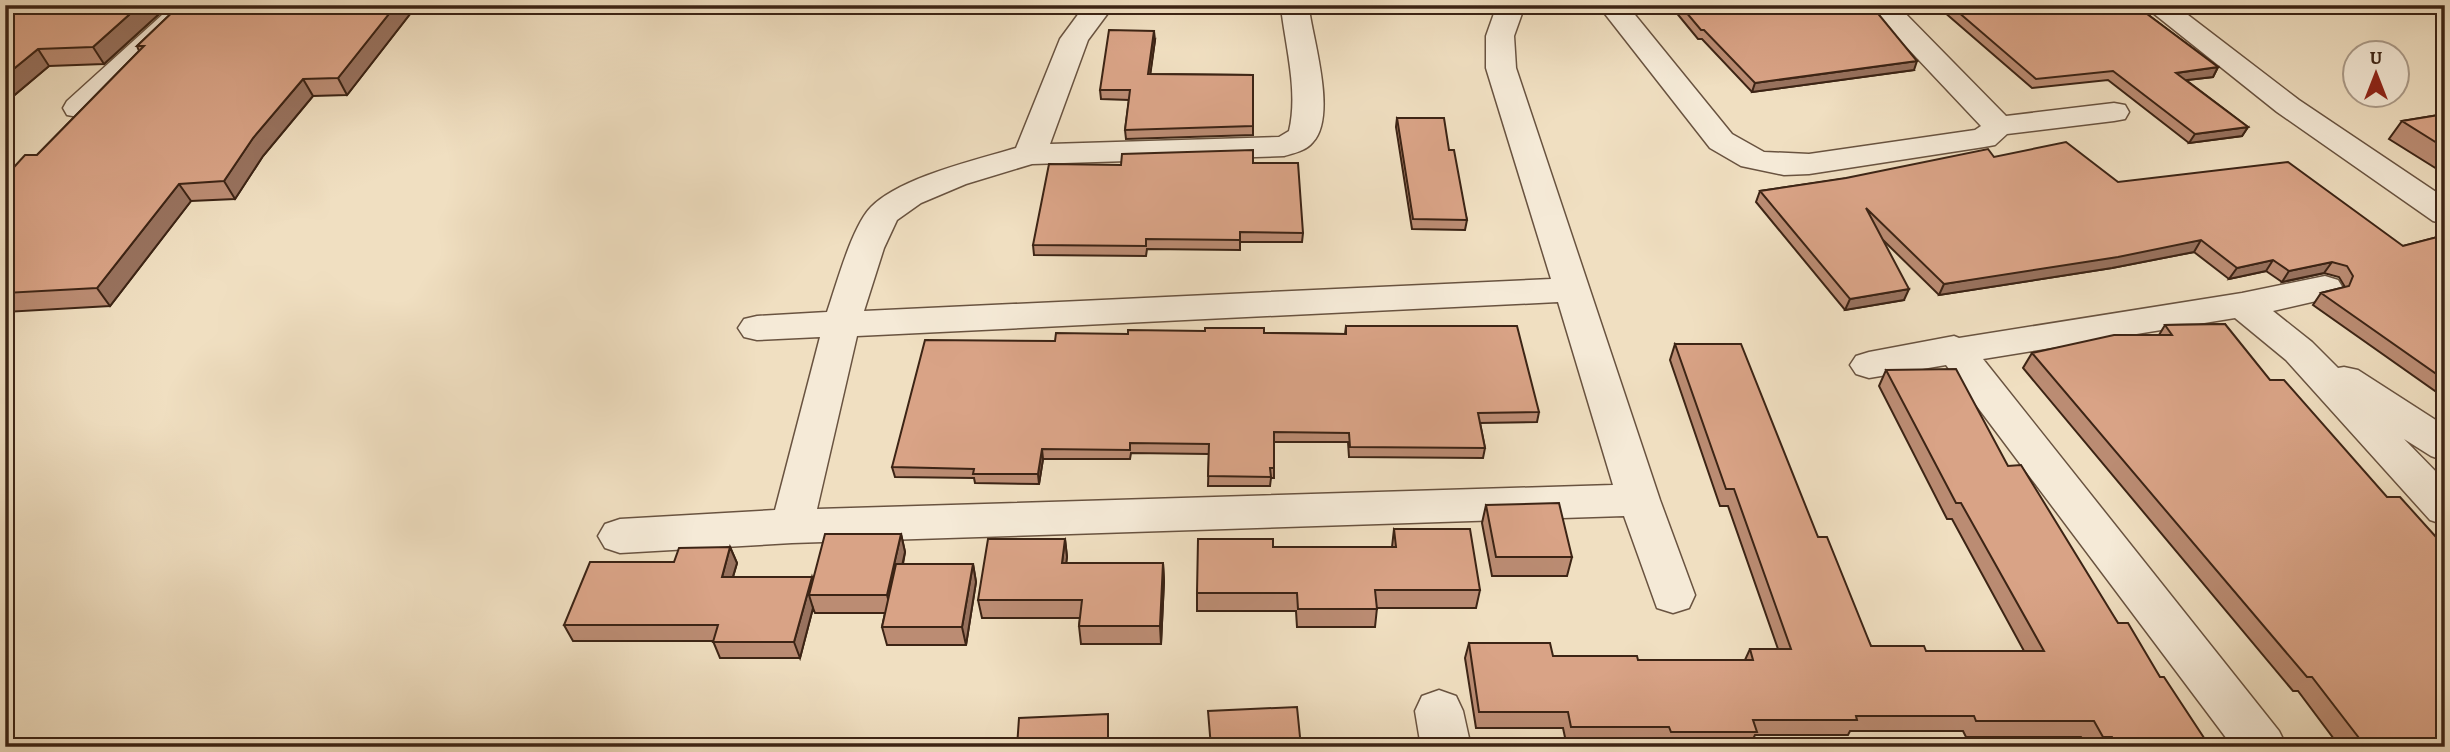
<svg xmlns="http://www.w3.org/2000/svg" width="2450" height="752" font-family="Alegreya,serif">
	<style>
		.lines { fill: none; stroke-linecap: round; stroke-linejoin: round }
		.minor-casing { stroke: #695340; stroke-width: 3 }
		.minor { fill: #f5ead7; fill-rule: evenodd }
		.wall { fill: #bb8c73; stroke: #3c2415; stroke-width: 2 }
		.shaded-wall { fill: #98725e; stroke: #3c2415; stroke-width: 2 }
		.building { fill: #d9a386; stroke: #3c2415; stroke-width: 2 }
	</style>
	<rect width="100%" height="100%" fill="#f0dfc1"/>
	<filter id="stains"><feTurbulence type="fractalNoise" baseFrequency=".00286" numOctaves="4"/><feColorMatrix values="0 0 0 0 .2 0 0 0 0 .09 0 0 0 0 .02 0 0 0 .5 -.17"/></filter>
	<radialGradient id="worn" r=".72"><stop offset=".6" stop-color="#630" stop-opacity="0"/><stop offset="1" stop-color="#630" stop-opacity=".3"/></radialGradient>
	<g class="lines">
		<g class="minor-casing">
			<path id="minor" d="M173,5H204L89,115L78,117L67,115L63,108L67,101Z
				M1085,5H1114L1088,40L1050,144L1279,137L1289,131C1298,94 1287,52 1282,15L1278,5H1306L1310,15C1315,46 1336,117 1313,142C1306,151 1294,153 1284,156L1032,164L966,184L921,203L897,220L884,248L864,311L1551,279L1486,68V36L1497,5H1525L1514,36L1516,68L1660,500L1695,595L1689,608L1673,613L1657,608L1624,516L792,543L620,553L605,548L598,536L605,524L620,519L775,510L820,337L757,340L744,337L738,328L744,319L757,316L827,312C836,286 852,226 871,207C901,177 976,160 1016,148L1060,39ZM1558,302L1613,485L817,509L857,336Z
				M1598,5H1627L1732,134L1764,152L1809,154L1975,130L1981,126L1867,5H1897L2006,116L2114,103L2125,105L2129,112L2125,119L2114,121L2007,134L1995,145L1984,147L1809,174L1784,175L1741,166L1710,148Z
				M2143,5H2175L2299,100L2445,198V224L2433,221L2277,112Z
				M2325,276L2338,280L2343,288L2338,296L2273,311L2312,342L2338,368L2344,367L2358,370L2445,426V461L2431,456L2404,439L2445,481V525L2430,520L2286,360L2235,318L1983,359L2279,731L2287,747H2233L1946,365L1869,378L1856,374L1850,365L1856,356L1869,352L1954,336L1959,338L2242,293Z
				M1439,690L1456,696L1463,711L1471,747H1421L1415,711L1422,696Z"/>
		</g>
		<use href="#minor" class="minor"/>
	</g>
	<path class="wall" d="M5,5H169L104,64L49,66L5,103Z
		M180,5H417L347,95L313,96L263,156L235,199L191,201L110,306L5,312V177L37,155L139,51L137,46Z
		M1670,5H1871L1914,70L1752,92L1702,39H1698Z
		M1936,5H2135L2218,67L2213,77L2186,80L2248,127L2242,136L2189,143L2108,80L2032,88Z
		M1155,40L1150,74L1253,75V135L1126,139L1125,130L1129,100L1101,99L1100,90Z
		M2445,114V174L2389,139L2402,121Z
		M1397,118L1449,150L1467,220L1465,230L1412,229L1396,127Z
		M1994,157L2118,182L2403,246L2445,235V398L2313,305L2321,293L2345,287L2339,277L2324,273L2282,282L2266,271L2229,279L2194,252L2112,268L1939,295L1883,240L1904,300L1845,310L1756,202L1760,191Z
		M1253,163L1303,233L1302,242H1240V250L1147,249L1146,256L1034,255L1033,245L1121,165Z
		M2225,324L2445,747H2340L2298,691H2293L2023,368L2032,353L2159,335L2165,325Z
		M1346,326L1539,412L1537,422L1480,423L1485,448L1483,458L1349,457L1348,442H1274V478H1271L1270,486H1208L1209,454L1131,453L1130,459H1043L1039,484L975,483L974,478L895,477L892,467L1055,341L1128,334L1264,333L1345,334Z
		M1675,344L1818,537L1871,646L1926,651H2024L1952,519H1947L1879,386L1886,370L2008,466L2118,623L2160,677L2210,747H2087L2081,737H1966L1963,731H1850L1848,735H1755L1749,747H1664L1663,742H1566L1563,728H1476L1465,658L1469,643L1553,656L1638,660H1745L1750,649H1778L1728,506H1720L1670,360Z
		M1486,505L1572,557L1567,576H1492L1482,523Z
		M1394,529L1480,590L1476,608H1377L1375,627H1297L1296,611H1197V593L1273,547H1392Z
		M901,534L905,552L903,564H973L976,582L966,645H887L882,627L885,613H815L813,608L800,658H720L713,641H573L564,625L674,562L730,547L737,563L733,577L813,580Z
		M1065,539L1067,557L1066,563H1163L1164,581L1161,644H1081L1079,626L1080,618H982L978,600Z"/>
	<path class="shaded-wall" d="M140,5H169L104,64L93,47Z
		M396,5H417L347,95L338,78Z
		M1154,31L1155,40L1149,84L1148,74Z
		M38,49L49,66L5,103V76Z
		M1917,61L1914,70L1752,92L1755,83Z
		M2218,67L2213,77L2170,82L2176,73Z
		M303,79L313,96L263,156L235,199L224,181L253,138Z
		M2248,127L2242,136L2189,143L2195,134Z
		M179,184L191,201L110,306L97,288Z
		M2201,240L2194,252L2112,268L1939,295L1944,284Z
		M2273,260L2266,271L2229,279L2237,268Z
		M2332,262L2324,273L2282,282L2289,271Z
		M1909,289L1904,300L1845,310L1850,299Z
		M1042,449L1043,459L1039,484L1038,474Z
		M901,534L905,552L892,613L887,595Z
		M1065,539L1067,557L1064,581L1062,563Z
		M730,547L737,563L728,593L722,577Z
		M1163,563L1164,581L1161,644L1160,626Z
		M973,564L976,582L966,645L962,627Z
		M812,577L817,593L809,595L813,608L800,658L794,642Z"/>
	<path class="building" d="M5,5H140L93,47L38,49L5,76Z
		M180,5H396L338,78L303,79L253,138L224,181L179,184L97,288L5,293V177L25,155H37L144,46H137Z
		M1680,5H1871L1917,61L1755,83L1704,30H1701Z
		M1950,5H2135L2218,67L2176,73L2248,127L2195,134L2113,71L2036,79Z
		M1109,30L1154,31L1148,74L1253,75V126L1125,130L1130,90H1100Z
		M2445,114V148L2402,121Z
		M1397,118H1444L1449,150H1454L1467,220L1413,219Z
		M2066,142L2118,182L2288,162L2403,246L2445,235V380L2321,293L2349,286L2353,276L2347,266L2332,262L2289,271L2273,260L2237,268L2201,240L2118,257L1944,284L1866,208L1909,289L1850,299L1760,191L1846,178L1988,149L1994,157Z
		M1253,150V163H1298L1303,233L1240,232V240L1146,239V246L1033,245L1049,164L1121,165L1122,154Z
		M2225,324L2270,380H2284L2387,497H2400L2445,547V747H2366L2312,677H2307L2032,353L2114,335H2172L2165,325Z
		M1346,326H1517L1539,412L1478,413L1485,448L1350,447L1349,433L1274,432V468H1270L1271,477L1208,476L1209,444L1130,443V450L1042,449L1038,474H973L974,469L892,467L925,340L1055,341L1056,333L1128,334V330L1205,331V328H1264V333L1346,334Z
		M1675,344H1741L1818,537H1827L1871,646H1924L1926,651H2044L1961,503H1956L1886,370L1956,369L2008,466L2021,465L2118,623H2128L2160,677H2164L2210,747H2118L2112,737H2103L2094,721H1976L1974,716H1856L1857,720H1753L1757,732H1671L1669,727H1571L1568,712H1479L1469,643H1550L1553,656H1637L1638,660H1753L1750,649H1791L1734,489H1726Z
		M1559,503L1572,557H1496L1486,505Z
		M1394,529H1470L1480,590H1375L1377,609H1298L1297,593H1197L1198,539H1273V547H1396Z
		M825,534H901L887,595H809Z
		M988,539H1065L1062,563H1163L1160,626H1079L1082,600H978Z
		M730,547L722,577H812L794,642H713L718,625H564L590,562H674L679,548Z
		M896,564H973L962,627H882Z
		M1297,707L1301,747H1211L1208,711Z
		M1108,714V747H1017L1019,718Z"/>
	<rect width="2450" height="752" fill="none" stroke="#f0dfc1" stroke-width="28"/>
	<rect x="7" y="7" width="2436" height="738" fill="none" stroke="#3c2415" stroke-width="3.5"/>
	<rect x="14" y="14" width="2422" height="724" fill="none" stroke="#3c2415" stroke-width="2"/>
	<g transform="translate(2376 74)"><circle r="33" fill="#f5ead7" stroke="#ab9b89" stroke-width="2"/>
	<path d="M0-5L12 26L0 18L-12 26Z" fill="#8f2418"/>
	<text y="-10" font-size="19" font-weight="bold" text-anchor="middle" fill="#3c2415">U</text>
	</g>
	<rect width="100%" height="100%" filter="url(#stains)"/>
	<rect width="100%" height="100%" fill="url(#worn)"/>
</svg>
